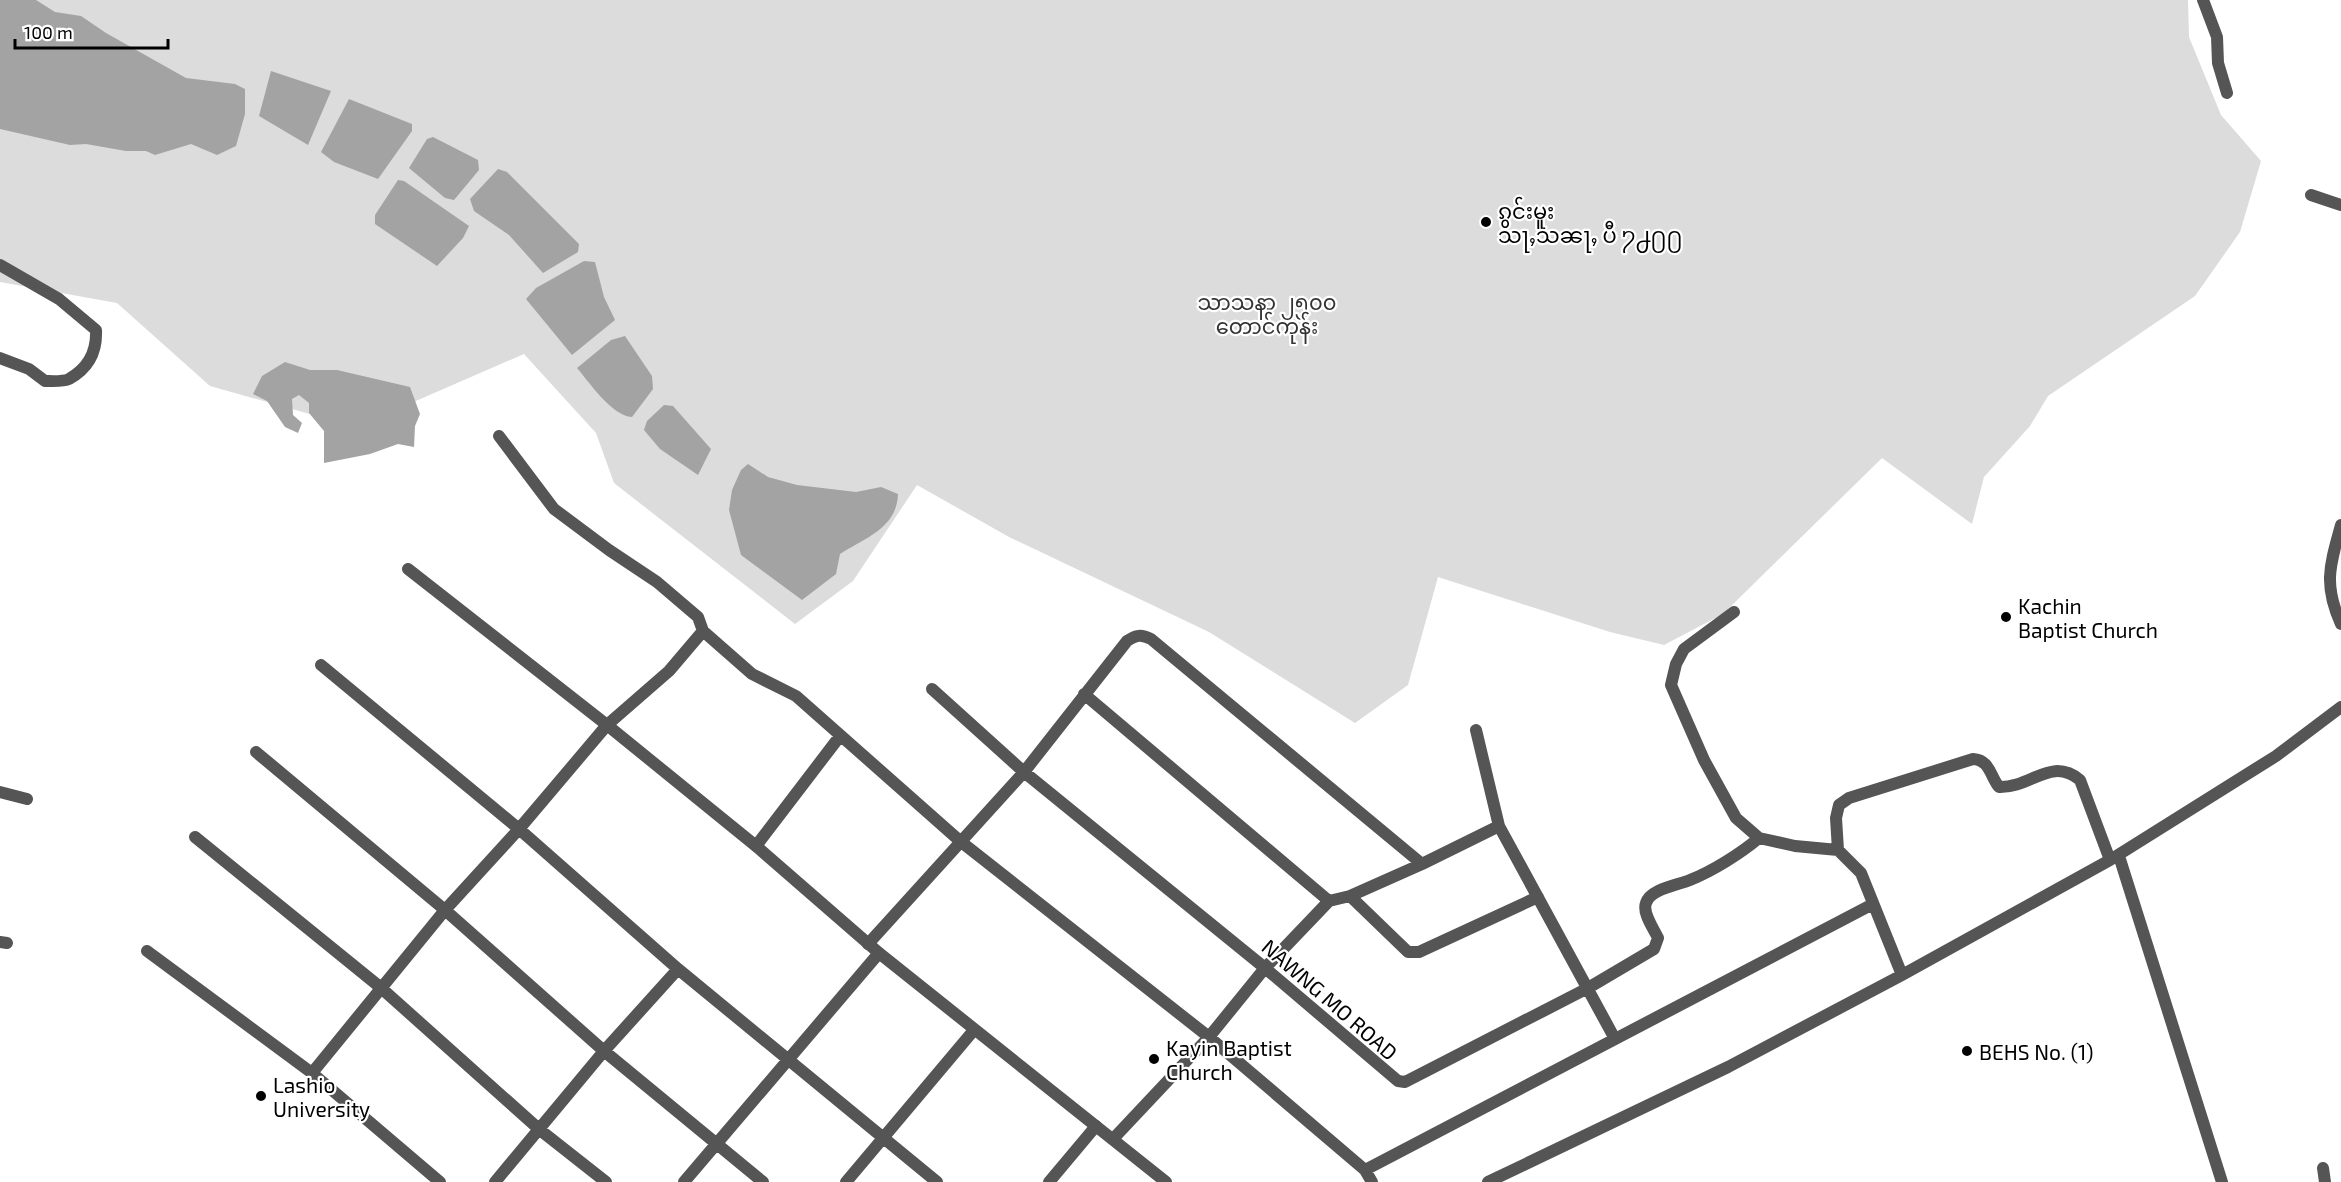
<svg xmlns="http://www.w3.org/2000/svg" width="2341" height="1182" font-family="'Exo 2','Noto Sans Myanmar',sans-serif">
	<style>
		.green { fill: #dcdcdc }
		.water { fill: #a3a3a3 }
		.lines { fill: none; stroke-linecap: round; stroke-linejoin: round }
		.minor { stroke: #555; stroke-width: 12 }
		.tertiary { stroke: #555; stroke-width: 12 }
		.poi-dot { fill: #000; stroke: #fff; stroke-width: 2 }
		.labels { text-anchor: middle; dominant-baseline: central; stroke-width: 4.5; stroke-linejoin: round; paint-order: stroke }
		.poi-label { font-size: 21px; fill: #000; stroke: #fff; text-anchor: start }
		.park-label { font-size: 21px; fill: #333; stroke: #fff }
		.street-label { font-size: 21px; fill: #000; stroke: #fff }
	</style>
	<rect width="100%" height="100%" fill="#fff"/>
	<path class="green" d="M0,0H2188L2189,37L2221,115L2261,161L2240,232L2195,296L2048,396L2030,426L1984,477L1972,524L1882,458L1723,614L1664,645L1610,632L1438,577L1408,685L1355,723L1209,632L1009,537L917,485L853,581L795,624L614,483L596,433L524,354L356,427L210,386L117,303L0,282Z"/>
	<path class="water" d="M0,0H36L55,12L81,16L106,33L186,78L235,84L245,89V114L236,146L217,155L191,144L155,155L146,151H126L86,144L70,145L0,129Z
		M271,71L331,91L308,145L259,116Z
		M349,99L412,124V131L378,179L334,162L321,152Z
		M433,137L478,160L479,170L454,200L445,198L409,168L427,139Z
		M498,169L507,172L579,244L578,252L543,273L509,235L474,211L470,199Z
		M398,180L404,181L469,226L463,238L437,266L375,224V215Z
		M584,261L595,262L604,297L615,320L572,355L526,299L536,288Z
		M625,336L652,376L653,389L632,417C612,416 589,382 577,368L611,340Z
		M285,362L310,370H337L410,387L420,414L415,426L414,447L398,444L370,454L324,463V431L309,413V403L299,395L292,399L293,415L302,423L298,433L285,427L267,401L253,394L262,376Z
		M664,405L673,406L711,449L698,475L660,449L644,430L647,421Z
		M748,464L768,477L797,485L856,492L881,487L898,494C897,528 865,538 840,554L836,574L802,600L741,555L729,510L732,490L741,470Z"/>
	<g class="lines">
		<path class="minor" d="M2203,0L2217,37L2218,63L2227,93
			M2311,195L2341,205
			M0,265L59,299L96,330C97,351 89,368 69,379C63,382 52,381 45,381L29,369L0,358
			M499,436L554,509L609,550L657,582L698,617L703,631L752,674L796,696L960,841L1209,1037L1365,1170L1873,904
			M2341,525C2330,565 2323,584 2341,624
			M1734,612L1684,649L1676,664L1671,685L1704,760L1736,818L1759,838L1795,846L1838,850L1861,873L1902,975
			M321,665L519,829L678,969L937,1182
			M932,689L1024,772L1265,968L1398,1081L1405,1082L1588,988L1654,949L1658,938C1654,929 1642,913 1646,903C1650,889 1678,885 1690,880C1713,871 1741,853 1759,838
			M1084,694L1329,901
			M1476,730L1499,826L1615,1039
			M256,752L445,910L604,1051L763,1182
			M0,792L27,799
			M195,837L380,987L540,1130L606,1182
			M756,846L840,736
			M1838,850L1836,818L1839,805L1849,798L1973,759C1990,760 1990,776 1999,787C2031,788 2051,756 2080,780L2110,860
			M2119,856L2222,1182
			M1350,896L1408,952H1419L1538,897
			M0,942L7,943
			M868,944L1024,772L1127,641C1136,635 1141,634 1151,639L1422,864
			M147,951L312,1073
			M1113,1139L1209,1037L1265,968L1329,901L1350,896L1422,864L1499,826
			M2323,1168L2325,1182
			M1365,1170L1372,1182
			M440,1182L312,1073L445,910L519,829L607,725L669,671L703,631
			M495,1182L604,1051L678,969
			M684,1182L879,953
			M846,1182L974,1030
			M1049,1182L1096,1126
			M1488,1182L1728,1067L1902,975L2110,860L2276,756L2341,707"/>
		<path class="tertiary" d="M408,569L607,725L756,846L879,953L1166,1182"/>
	</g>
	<g class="poi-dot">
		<circle cx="1486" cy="222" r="6"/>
		<circle cx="2006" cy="617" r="6"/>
		<circle cx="1967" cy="1051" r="6"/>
		<circle cx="1154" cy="1059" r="6"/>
		<circle cx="261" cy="1096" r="6"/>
	</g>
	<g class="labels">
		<g class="poi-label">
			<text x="1498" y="210">ၵွင်းမူး<tspan x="1498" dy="24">သႃႇသၼႃႇ ပီ ႒႕႐႐</tspan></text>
			<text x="2018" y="605">Kachin<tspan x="2018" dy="24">Baptist Church</tspan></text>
			<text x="1166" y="1047">Kayin Baptist<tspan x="1166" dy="24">Church</tspan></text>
			<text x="1979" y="1051">BEHS No. (1)</text>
			<text x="273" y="1084">Lashio<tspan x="273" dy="24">University</tspan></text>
		</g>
		<g class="park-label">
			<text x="1267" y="301">သာသနာ ၂၅၀၀<tspan x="1267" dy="24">တောင်ကုန်း</tspan></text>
		</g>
		<g class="street-label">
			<text transform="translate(1330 999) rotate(41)">NAWNG MO ROAD</text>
		</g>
	</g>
	<path d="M15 39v9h153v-9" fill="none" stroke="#000000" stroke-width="3"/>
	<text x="24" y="39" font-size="18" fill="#000000" stroke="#ffffff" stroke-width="4.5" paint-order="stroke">100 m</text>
</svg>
